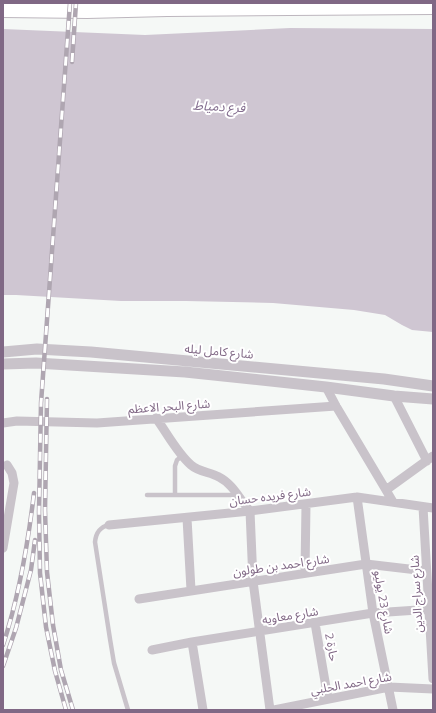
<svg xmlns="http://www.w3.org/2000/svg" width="436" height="713" font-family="'Titillium Web','Noto Sans Arabic',sans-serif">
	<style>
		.water { fill: #cfc6d2 }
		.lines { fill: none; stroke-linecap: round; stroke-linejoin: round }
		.primary-casing { stroke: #bdb6be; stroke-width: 16 }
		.service { stroke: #c9c3ca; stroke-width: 4.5 }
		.minor { stroke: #c9c3ca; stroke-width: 9 }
		.tertiary { stroke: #c9c3ca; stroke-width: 11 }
		.primary { stroke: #fff; stroke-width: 14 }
		.rail-casing { stroke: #afa6b1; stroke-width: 4.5 }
		.rail { stroke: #fff; stroke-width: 3; stroke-dasharray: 9; stroke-linecap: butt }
		.labels { text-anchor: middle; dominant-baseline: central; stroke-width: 4; stroke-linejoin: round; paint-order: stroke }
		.street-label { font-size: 12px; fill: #806885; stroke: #fff }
		.water-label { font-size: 13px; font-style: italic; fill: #846e8f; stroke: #fff }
	</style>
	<rect width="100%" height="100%" fill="#f5f8f6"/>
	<path class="water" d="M290,28L433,29V332L412,330L402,325L385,315L354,310L273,303L186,301H121L16,295H3V29L145,35Z"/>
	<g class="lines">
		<g class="primary-casing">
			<path id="primary" d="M3,10L87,11L167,9L433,7"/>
		</g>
		<path class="service" d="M147,495H237
			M175,495V466L177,460L182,456
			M109,525C100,527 96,532 95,542L110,639L114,663L128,710"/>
		<path class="minor" d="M326,387L336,406L386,490L393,502
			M394,396L427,461
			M156,418C167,433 177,453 191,465C199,472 210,472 219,477C233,484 240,500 250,511L253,581L270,710
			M3,423L17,421L97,423L336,406
			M386,490L433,456
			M357,497L373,613L393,710
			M423,507L433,679
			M187,518L191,590
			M109,525L250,511L357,497L433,508
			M3,548L14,483L12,473L7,465
			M305,573L306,504
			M139,599L366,564L426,571
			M315,623L328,699
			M192,642L203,710
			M152,650L192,642L373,613L433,609
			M274,710L389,687L433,689"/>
		<path class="tertiary" d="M3,352L37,349L91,352L384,379L433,386
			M3,364L36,363L185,372L326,387L394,396L433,399"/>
		<use href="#primary" class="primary"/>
		<g class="rail-casing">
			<path id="rail" d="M72,62L76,3
				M47,399L45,510L47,572L53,625L61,670L73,710
				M3,645C19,596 28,544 34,493
				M3,666L16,628L31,570L35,540
				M66,710L55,671L46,627L40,573L39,512L41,403L70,3"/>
		</g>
		<use href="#rail" class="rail"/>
	</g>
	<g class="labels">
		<g class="street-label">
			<text transform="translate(219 351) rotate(5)">شارع كامل ليله</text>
			<text transform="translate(169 406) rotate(-4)">شارع البحر الاعظم</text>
			<text transform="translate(270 496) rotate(-7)">شارع فريده حسان</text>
			<text transform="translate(281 565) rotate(-8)">شارع احمد بن طولون</text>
			<text transform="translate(416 594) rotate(-93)">شارع سراج الدين</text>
			<text transform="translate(384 602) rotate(80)">شارع 23 يوليو</text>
			<text transform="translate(290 615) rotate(-9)">شارع معاويه</text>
			<text transform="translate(332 647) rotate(80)">حارة 2</text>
			<text transform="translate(351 683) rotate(-10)">شارع احمد الحلبي</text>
		</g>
		<g class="water-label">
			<text transform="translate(219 106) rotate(3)">فرع دمياط</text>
		</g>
	</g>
	<rect width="436" height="713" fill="none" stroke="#806885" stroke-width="8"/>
</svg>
